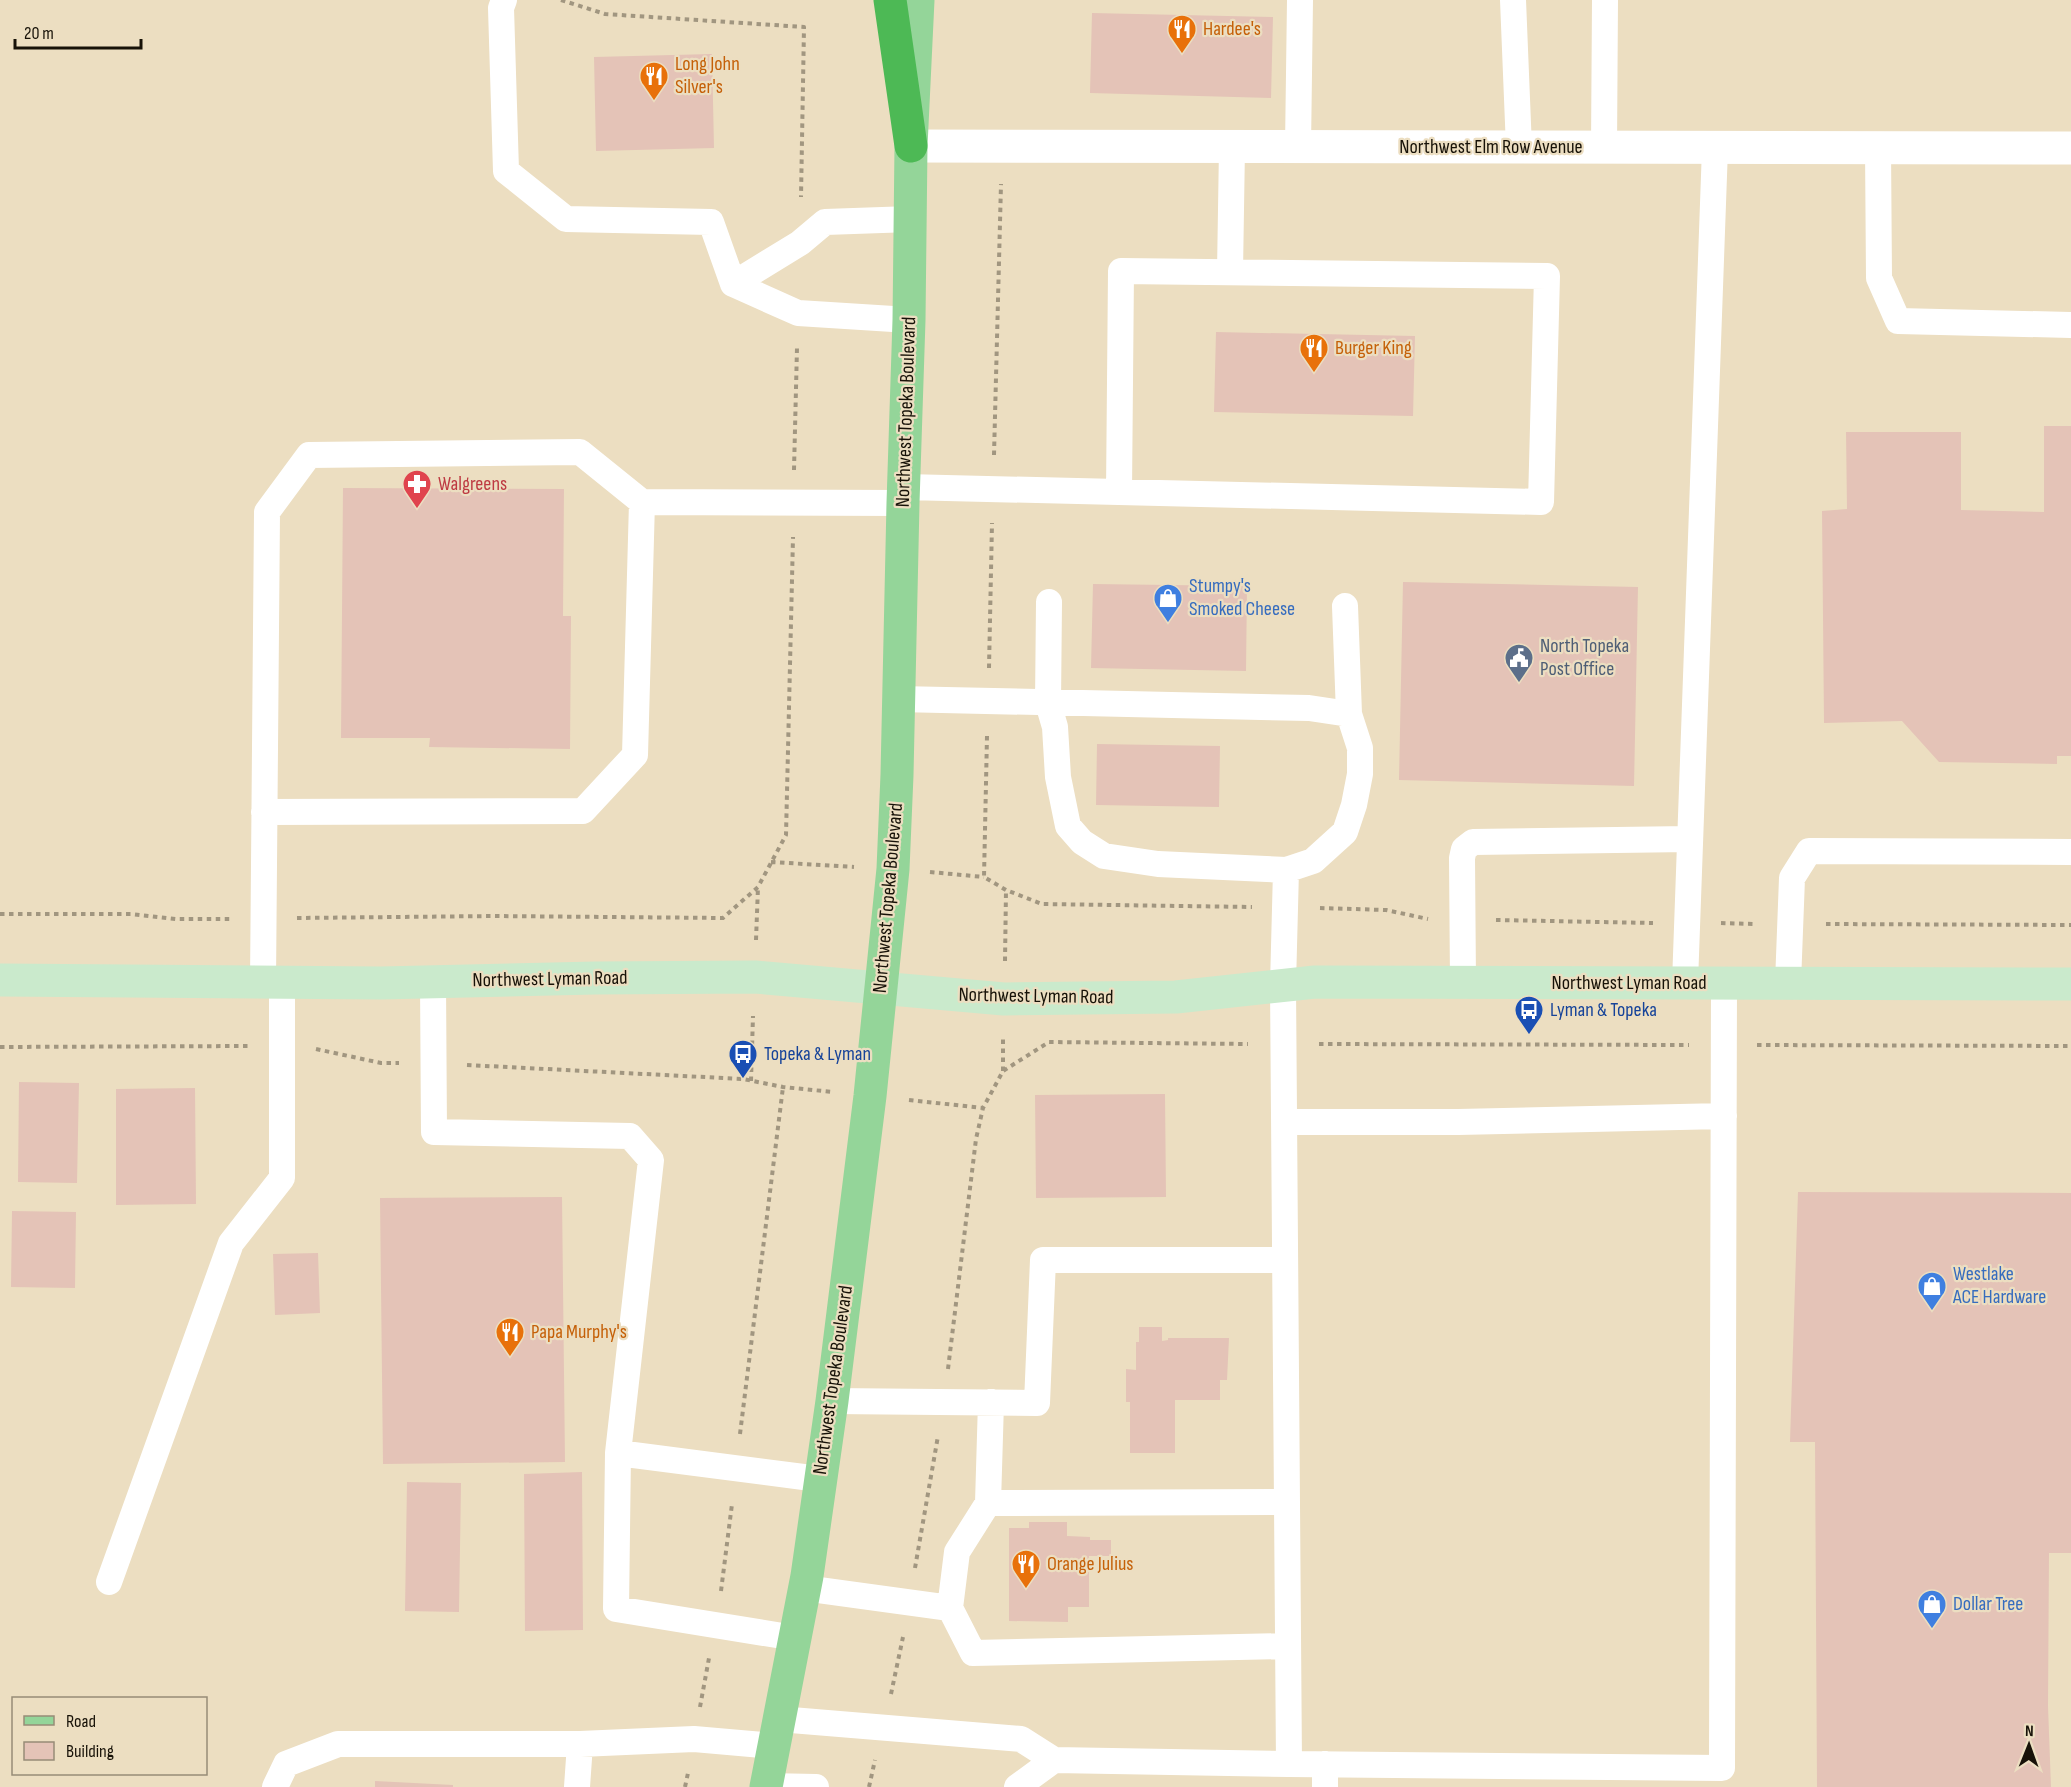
<svg xmlns="http://www.w3.org/2000/svg" width="2071" height="1787" font-family="'Sofia Sans Condensed',sans-serif">
	<style>
		.building { fill: #e4c3b7 }
		.lines { fill: none; stroke-linecap: round; stroke-linejoin: round }
		.path { stroke: #a19680; stroke-width: 4; stroke-dasharray: 4.5 4.5; stroke-linecap: butt }
		.lane { stroke: #fff; stroke-width: 26 }
		.street { stroke: #fff; stroke-width: 33 }
		.secondary { stroke: #caeacc; stroke-width: 33 }
		.primary { stroke: #94d599; stroke-width: 33 }
		.highway { stroke: #4db955; stroke-width: 33 }
		.labels { text-anchor: middle; dominant-baseline: central; stroke-width: 4.5; stroke-linejoin: round; paint-order: stroke }
		.food-label { font-size: 20px; fill: #c56008; stroke: #ecdec1; text-anchor: start }
		.street-label { font-size: 20px; fill: #171208; stroke: #ecdec1 }
		.health-label { font-size: 20px; fill: #be3a42; stroke: #ecdec1; text-anchor: start }
		.shop-label { font-size: 20px; fill: #366cbe; stroke: #ecdec1; text-anchor: start }
		.service-label { font-size: 20px; fill: #4e5e75; stroke: #ecdec1; text-anchor: start }
		.transit-label { font-size: 20px; fill: #164399; stroke: #ecdec1; text-anchor: start }
	</style>
	<rect width="100%" height="100%" fill="#ecdec1"/>
	<path class="building" d="M1092,13L1273,17L1271,98L1090,93Z
		M712,54L714,148L596,151L594,57Z
		M1216,332L1415,336L1413,416L1214,412Z
		M2044,426H2071V756H2057V764L1939,762L1902,721L1824,723L1822,511L1847,509L1846,432H1961V510L2044,512Z
		M343,488L564,489L563,616H571L570,749L429,747L430,738H341Z
		M1403,582L1638,587L1634,786L1399,780Z
		M1093,584L1247,586L1246,671L1091,668Z
		M1097,744L1220,746L1219,807L1096,805Z
		M19,1082L79,1083L77,1183L18,1182Z
		M195,1088L196,1204L116,1205V1089Z
		M1165,1094L1166,1197L1036,1198L1035,1095Z
		M1798,1192L2071,1193V1553H2049L2048,1706L2051,1787H1817L1815,1442H1790Z
		M562,1197L565,1462L383,1464L380,1198Z
		M12,1211L76,1212L75,1288L11,1287Z
		M318,1253L320,1313L275,1315L273,1254Z
		M1139,1327H1162V1341L1168,1340V1338H1229L1227,1380H1220V1400H1175V1453H1130V1402H1126V1369L1136,1370V1342H1139Z
		M582,1472L583,1630L525,1631L524,1474Z
		M407,1482L461,1483L459,1612L405,1611Z
		M1029,1522H1067V1536L1090,1537V1540H1111V1556H1089V1607H1068V1622L1009,1621V1528H1029Z
		M375,1781L453,1785V1787H375Z"/>
	<g class="lines">
		<path class="path" d="M561,0L605,14L804,27L801,197
			M994,455L1001,184
			M794,470L797,348
			M989,668L992,523
			M987,736L984,877L1006,890L1042,904L1252,907
			M771,862L854,867
			M930,872L984,877
			M1320,908L1386,910L1428,919
			M0,914H131L176,919H230
			M297,918L494,916L723,918L758,887L786,835L793,537
			M1496,920L1653,923
			M1721,923L1755,924
			M1826,924L2071,925
			M756,940L758,887
			M1005,961L1006,890
			M1319,1044L1689,1045
			M1757,1045L2071,1046
			M0,1047L248,1046
			M316,1049L381,1063H399
			M467,1065L743,1079L783,1087L833,1092
			M1003,1071V1037
			M751,1081L753,1016
			M909,1100L983,1108
			M948,1369L976,1139L983,1108L1003,1071L1049,1042L1248,1044
			M740,1434L783,1087
			M915,1568L938,1436
			M721,1591L732,1504
			M891,1694L903,1637
			M700,1707L709,1658
			M685,1787L688,1773
			M869,1787L875,1760"/>
		<path class="lane" d="M504,0L501,8L506,171L566,219L711,222L733,284L798,313L909,320
			M1513,0L1519,148
			M1298,147L1300,0
			M1604,148L1605,0
			M1878,148L1879,278L1898,321L2071,325
			M1230,272L1232,147
			M733,284L800,243L825,222L911,219
			M905,487L1541,502L1547,276L1121,271L1119,492
			M1049,602L1048,703L1055,727L1058,777L1068,826L1082,842L1104,856L1158,864L1286,870L1313,861L1345,832L1354,805L1360,774V748L1349,714L1345,606
			M898,699L1309,708L1349,714
			M264,812L583,811L635,755L642,502
			M263,982L267,512L309,455L580,452L642,502L903,503
			M433,982L434,1132L630,1136L651,1160L618,1453L616,1609L795,1638
			M1463,982L1462,858L1464,849L1473,842L1689,839
			M1685,983L1715,148
			M1788,983L1792,878L1809,851L2071,852
			M1284,1122H1458L1724,1116
			M832,1401L1037,1403L1043,1260H1285
			M618,1453L819,1479
			M988,1503L991,1402
			M109,1582L231,1243L282,1178V982
			M804,1588L950,1608L973,1653L1288,1646
			M950,1608L957,1552L988,1503L1287,1502
			M779,1719L1021,1739L1054,1760L1289,1764L1283,985L1286,870
			M1289,1764L1722,1768L1724,983
			M1325,1764V1787
			M766,1786L816,1787
			M275,1787L286,1764L338,1744H580L694,1739L774,1746
			M577,1787L580,1744
			M1017,1787L1054,1760"/>
		<path class="street" d="M911,146L2071,148"/>
		<path class="secondary" d="M0,980L381,983L595,978L755,977L1004,999L1176,997L1315,982L2071,984"/>
		<path class="primary" d="M766,1787L807,1576L832,1401L870,1096L893,869L897,775L903,503L909,320L911,146L918,0"/>
		<path class="highway" d="M890,0L911,146"/>
	</g>
	<defs>
		<g id="restaurant-pin" transform="scale(1.5)"><path d="M0 17L-7.5 6A9.5 9.5 0 1 1 7.5 6Z" fill="#e8710a" stroke="#ecdec1"/><path d="M-5-6h1v4h1v-4h1v4h1v-4h1v5L-1.5 .5V6h-2V.5L-5-1ZM5-6V6H3V1.5H1.5Q1.5-4 5-6Z" fill="#fff"/></g>
		<g id="pharmacy-pin" transform="scale(1.5)"><path d="M0 17L-7.5 6A9.5 9.5 0 1 1 7.5 6Z" fill="#e0444e" stroke="#ecdec1"/><path d="M-2-6h4v4h4v4h-4v4h-4v-4h-4v-4h4Z" fill="#fff"/></g>
		<g id="shop-pin" transform="scale(1.5)"><path d="M0 17L-7.5 6A9.5 9.5 0 1 1 7.5 6Z" fill="#3f7fe0" stroke="#ecdec1"/><path d="M-5-2.5h2.3a2.7 3.5 0 0 1 5.4 0H5L5.5 6h-11ZM-1.5-2.5h3a1.5 2.3 0 0 0-3 0Z" fill="#fff"/></g>
		<g id="civic-pin" transform="scale(1.5)"><path d="M0 17L-7.5 6A9.5 9.5 0 1 1 7.5 6Z" fill="#5c6f8a" stroke="#ecdec1"/><path d="M-.6-6.5H3V-4.5H.6V-3L4-1V1h2V6H-6V1h2V-1L-.6-3ZM-1.2 2.5V6h2.4V2.5Z" fill="#fff"/></g>
		<g id="bus-pin" transform="scale(1.5)"><path d="M0 17L-7.5 6A9.5 9.5 0 1 1 7.5 6Z" fill="#1a4fb4" stroke="#ecdec1"/><path d="M-5-6H5V4H4V6H2V4H-2V6H-4V4H-5ZM-3.5-4V0h7V-4ZM-3.5 1.2v1.5H-2V1.2ZM2 1.2v1.5H3.5V1.2Z" fill="#fff"/></g>
	</defs>
	<g fill-rule="evenodd">
		<use href="#restaurant-pin" x="1182" y="29"/>
		<use href="#restaurant-pin" x="654" y="76"/>
		<use href="#restaurant-pin" x="1314" y="348"/>
		<use href="#pharmacy-pin" x="417" y="484"/>
		<use href="#shop-pin" x="1168" y="598"/>
		<use href="#civic-pin" x="1519" y="658"/>
		<use href="#bus-pin" x="1529" y="1010"/>
		<use href="#bus-pin" x="743" y="1054"/>
		<use href="#shop-pin" x="1932" y="1286"/>
		<use href="#restaurant-pin" x="510" y="1332"/>
		<use href="#restaurant-pin" x="1026" y="1564"/>
		<use href="#shop-pin" x="1932" y="1604"/>
	</g>
	<g class="labels">
		<g class="food-label">
			<text x="1203" y="29">Hardee's</text>
			<text x="675" y="64">Long John<tspan x="675" dy="23">Silver's</tspan></text>
			<text x="1335" y="348">Burger King</text>
			<text x="531" y="1332">Papa Murphy's</text>
			<text x="1047" y="1564">Orange Julius</text>
		</g>
		<g class="street-label">
			<text x="1491" y="147">Northwest Elm Row Avenue</text>
			<text transform="translate(906 412) rotate(-88)">Northwest Topeka Boulevard</text>
			<text transform="translate(888 898) rotate(-85)">Northwest Topeka Boulevard</text>
			<text transform="translate(550 979) rotate(-1)">Northwest Lyman Road</text>
			<text x="1629" y="983">Northwest Lyman Road</text>
			<text transform="translate(1036 996) rotate(1)">Northwest Lyman Road</text>
			<text transform="translate(833 1380) rotate(-82)">Northwest Topeka Boulevard</text>
		</g>
		<g class="health-label">
			<text x="438" y="484">Walgreens</text>
		</g>
		<g class="shop-label">
			<text x="1189" y="586">Stumpy's<tspan x="1189" dy="23">Smoked Cheese</tspan></text>
			<text x="1953" y="1274">Westlake<tspan x="1953" dy="23">ACE Hardware</tspan></text>
			<text x="1953" y="1604">Dollar Tree</text>
		</g>
		<g class="service-label">
			<text x="1540" y="646">North Topeka<tspan x="1540" dy="23">Post Office</tspan></text>
		</g>
		<g class="transit-label">
			<text x="1550" y="1010">Lyman &amp; Topeka</text>
			<text x="764" y="1054">Topeka &amp; Lyman</text>
		</g>
	</g>
	<rect x="12" y="1697" width="195" height="78" fill="#ecdec1" stroke="#978c77" stroke-width="1.5"/>
	<rect x="24" y="1716" width="30" height="9" fill="#94d599" stroke="#978c77" stroke-width="1.5"/>
	<text x="66" y="1727" font-size="18" fill="#171208">Road</text>
	<rect x="24" y="1742" width="30" height="18" fill="#e4c3b7" stroke="#978c77" stroke-width="1.5"/>
	<text x="66" y="1757" font-size="18" fill="#171208">Building</text>
	<g transform="translate(2029 1745) rotate(1)" stroke="#ecdec1" stroke-width="4.5" paint-order="stroke">
	<path d="M0-4.5L10 22L0 15L-10 22Z" fill="#171208"/>
	<text y="-9" font-size="16" font-weight="bold" text-anchor="middle" fill="#171208">N</text>
	</g>
	<path d="M15 39v9h126v-9" fill="none" stroke="#171208" stroke-width="3"/>
	<text x="24" y="39" font-size="18" fill="#171208" stroke="#ecdec1" stroke-width="4.5" paint-order="stroke">20 m</text>
</svg>
